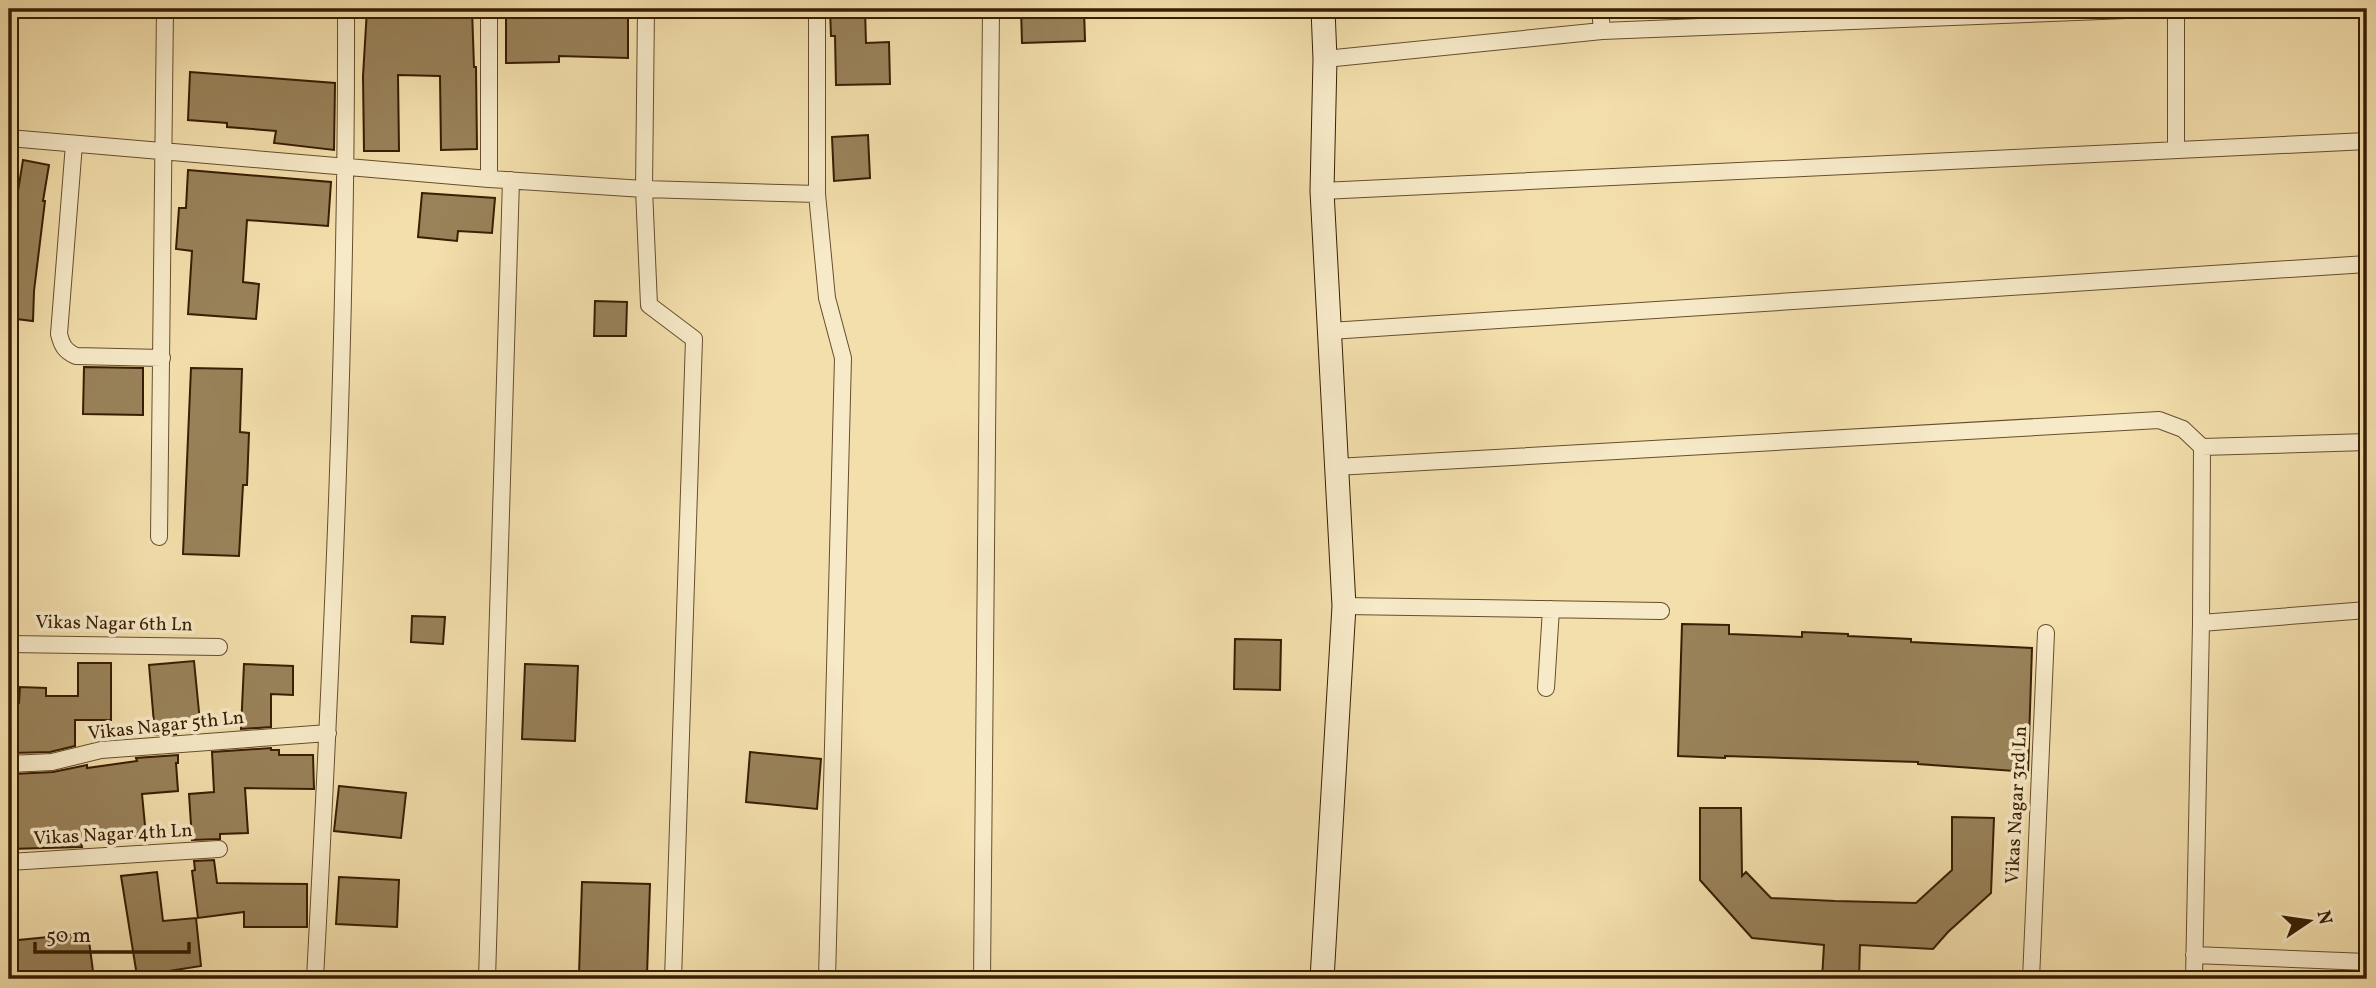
<svg xmlns="http://www.w3.org/2000/svg" width="2376" height="988" font-family="Vollkorn,serif">
	<style>
		.building { fill: #99825a; stroke: #381e02; stroke-width: 2 }
		.lines { fill: none; stroke-linecap: round; stroke-linejoin: round }
		.street-casing { stroke: #674e2c; stroke-width: 18 }
		.secondary-casing { stroke: #381e02; stroke-width: 25 }
		.street { stroke: #f7eac9; stroke-width: 16 }
		.secondary { stroke: #f7eac9; stroke-width: 23 }
		.labels { text-anchor: middle; dominant-baseline: central; stroke-width: 7; stroke-linejoin: round; paint-order: stroke }
		.street-label { font-size: 19px; fill: #381e02; stroke: #f7eac9 }
	</style>
	<rect width="100%" height="100%" fill="#f3dfac"/>
	<filter id="stains"><feTurbulence type="fractalNoise" baseFrequency=".00286" numOctaves="4"/><feColorMatrix values="0 0 0 0 .2 0 0 0 0 .09 0 0 0 0 .02 0 0 0 .5 -.17"/></filter>
	<radialGradient id="worn" r=".72"><stop offset=".6" stop-color="#630" stop-opacity="0"/><stop offset="1" stop-color="#630" stop-opacity=".3"/></radialGradient>
	<path class="building" d="M367,9H472L474,67H476L477,149L441,150L440,76L398,75L399,151H364L363,76Z
		M506,9H561L562,13L628,14V58L559,56V62L506,63Z
		M830,9H865L866,43L889,42L890,84L836,85L835,36H831Z
		M1021,9H1084L1085,41L1022,43Z
		M190,72L335,83L334,150L274,143L276,131L227,127V123L188,120Z
		M868,135L870,178L834,181L832,137Z
		M23,160L49,165L43,201H45L34,291L33,321L9,318V196L17,197Z
		M188,170L331,182L328,226L247,220L243,282L259,284L256,319L188,314L192,251L176,249L179,208H186Z
		M422,193L495,198L492,233L458,231L457,241L418,237Z
		M595,301L627,302L626,336H594Z
		M84,367L143,368V415L83,414Z
		M191,368L242,369L240,432L249,433L247,485H243L239,556L183,554Z
		M412,616L445,617L443,644L411,642Z
		M1682,624L1729,625V634L1802,637V632L1848,634V636L1911,639V642L2032,648L2028,772L1918,764V762L1725,756V758L1678,756Z
		M1235,639L1281,640L1280,690L1234,689Z
		M194,661L200,722L175,724L176,734L155,735L149,665Z
		M78,663H111V720H75V746L50,752L13,753V749H9V703H19L20,687L46,688V696H78Z
		M244,664L293,666V695L271,694V727L241,729Z
		M525,664L578,666L575,741L522,739Z
		M271,748V750H279V755H313L314,789L245,788L248,833L220,834V839L192,840L189,794L214,792L212,752Z
		M750,752L821,759L817,809L746,802Z
		M178,755V763H176L178,791L142,794L146,836L81,842L82,847L9,849V828L18,827L14,774L53,772L87,765V768L137,761L136,758Z
		M339,786L406,793L401,838L334,831Z
		M1700,808H1741L1742,876L1746,872L1771,898L1835,901L1916,903L1952,870V817L1994,818L1991,893L1948,932L1933,949L1860,945L1859,979H1822L1824,945L1752,938L1700,880Z
		M214,860L217,883L307,884V927H244V912L198,918L192,871L195,870L194,861Z
		M157,872L163,921L196,918L201,966L137,976L121,876Z
		M339,877L399,880L397,927L336,924Z
		M582,882L650,884L647,976L579,974Z
		M88,933L94,979H9V941Z"/>
	<g class="lines">
		<g class="street-casing">
			<path id="street" d="M646,9L644,189L649,305L694,339L673,979
				M817,9V194L827,298L843,358L827,979
				M1600,9L1602,31
				M2176,9V149
				M1325,59L1602,31L2152,9
				M9,138L489,179L644,189L817,194
				M74,144L59,334C62,346 65,351 76,356L162,358
				M489,179V9
				M1322,191L2367,141
				M1330,331L2367,264
				M2202,447L2367,442
				M1336,467L2159,420L2183,429L2202,447L2201,623L2194,979
				M159,537L165,9
				M1344,606L1661,611
				M2201,623L2367,610
				M9,644L219,647
				M1546,688L1551,609
				M9,764L52,762L101,750L328,733
				M9,862L219,849
				M2194,955L2367,962
				M315,979C332,656 347,332 346,9
				M487,979L511,180
				M982,979L991,9
				M2031,979L2046,633"/>
		</g>
		<g class="secondary-casing">
			<path id="secondary" d="M1322,979L1344,606L1322,191L1325,59L1323,9"/>
		</g>
		<use href="#street" class="street"/>
		<use href="#secondary" class="secondary"/>
	</g>
	<g class="labels">
		<g class="street-label">
			<text transform="translate(114 624) rotate(1)">Vikas Nagar 6th Ln</text>
			<text transform="translate(166 726) rotate(-6)">Vikas Nagar 5th Ln</text>
			<text transform="translate(2017 805) rotate(-87)">Vikas Nagar 3rd Ln</text>
			<text transform="translate(113 835) rotate(-3)">Vikas Nagar 4th Ln</text>
		</g>
	</g>
	<rect width="2376" height="988" fill="none" stroke="#f3dfac" stroke-width="35"/>
	<rect x="10" y="10" width="2355" height="967" fill="none" stroke="#381e02" stroke-width="3.5"/>
	<rect x="18" y="18" width="2341" height="953" fill="none" stroke="#381e02" stroke-width="2"/>
	<g transform="translate(2309 921) rotate(77)" stroke="#f7eac9" stroke-width="5" paint-order="stroke">
	<path d="M0-5L12 26L0 18L-12 26Z" fill="#381e02"/>
	<text y="-10" font-size="19" font-weight="bold" text-anchor="middle" fill="#381e02">N</text>
	</g>
	<path d="M35 942v10h154v-10" fill="none" stroke="#381e02" stroke-width="3.5"/>
	<text x="46" y="942" font-size="21" fill="#381e02" stroke="#f7eac9" stroke-width="5" paint-order="stroke">50 m</text>
	<rect width="100%" height="100%" filter="url(#stains)"/>
	<rect width="100%" height="100%" fill="url(#worn)"/>
</svg>
